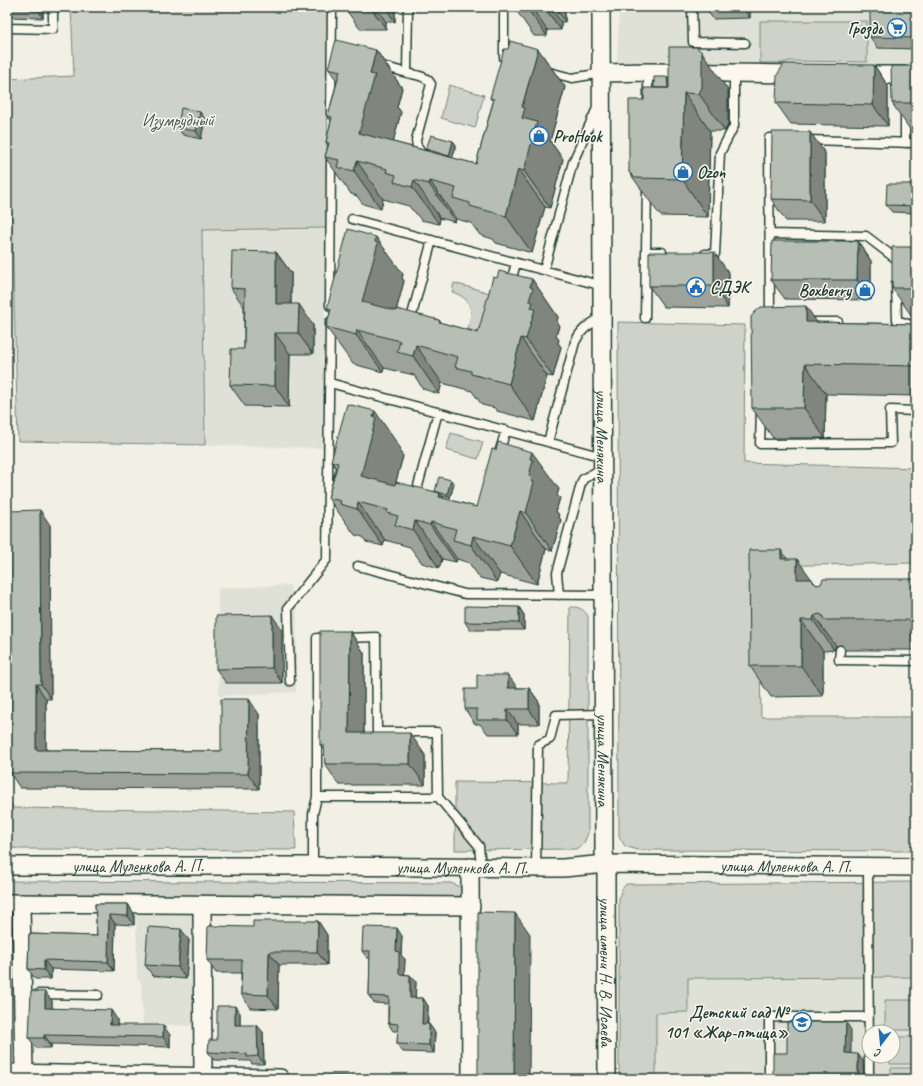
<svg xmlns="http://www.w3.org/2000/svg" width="923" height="1086" font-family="Caveat,sans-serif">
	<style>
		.built { fill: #e0e1d6; fill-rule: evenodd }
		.green { fill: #cfd2c8; stroke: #77887e }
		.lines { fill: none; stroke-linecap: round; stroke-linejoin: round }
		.service-casing { stroke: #1f3d34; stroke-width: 11 }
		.minor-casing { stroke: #1f3d34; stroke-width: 20 }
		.service { stroke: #fbf7ec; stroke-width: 8 }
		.minor { stroke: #fbf7ec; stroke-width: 17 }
		.wall { fill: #9da39a; stroke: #1f3d34 }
		.shaded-wall { fill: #80857d; stroke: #1f3d34 }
		.building { fill: #b7beb3; stroke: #1f3d34 }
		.labels { text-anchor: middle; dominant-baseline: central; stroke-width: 3; stroke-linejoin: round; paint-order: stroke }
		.poi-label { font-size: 17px; font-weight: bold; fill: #1f3d34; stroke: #fbf7ec; text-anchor: end }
		.park-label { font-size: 17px; fill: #425b52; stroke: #fbf7ec }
		.street-label { font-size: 17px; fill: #1f3d34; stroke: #fbf7ec }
	</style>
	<rect width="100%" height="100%" fill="#f2f0e5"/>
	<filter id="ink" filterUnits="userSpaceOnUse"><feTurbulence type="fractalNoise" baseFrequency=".025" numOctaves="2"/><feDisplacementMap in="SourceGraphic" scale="8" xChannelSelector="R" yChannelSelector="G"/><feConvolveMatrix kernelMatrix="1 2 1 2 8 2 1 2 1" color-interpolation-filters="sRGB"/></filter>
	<g filter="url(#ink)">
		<path class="built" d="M619,7H916V69L621,65L617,60Z
			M326,228L323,448L205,445L202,230Z
			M290,585L297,611L296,692L219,696L218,588Z
			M136,909L193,912L197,920L198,1026L143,1024L141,983L137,978Z
			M916,977V1079H656V1013L688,1012V978ZM869,1032H893V1056H869Z"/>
		<path class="green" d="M71,7H329L326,228L202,230L205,445L18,441L11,194H7V79L74,76Z
			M760,21H867V62L789,61L783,63H760Z
			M449,85L484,95L475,128L441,118Z
			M454,283L490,293L480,333L468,329C473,310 473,299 452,292Z
			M618,322L745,325L744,463L916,468V563L758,566L761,717H916V851L637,850L625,846L619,836Z
			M451,433L483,442L478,459L446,450Z
			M570,607C579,607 583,608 588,616V833L584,843L576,849L455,850V782L568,783Z
			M7,794L13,808L294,812L296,850L20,849L13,848L7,842Z
			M7,881L451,883L462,888L463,894L460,900L7,899Z
			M916,882V977L688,978V1012L656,1013V1079H619V897L622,889L626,884Z
			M885,1000H916V1030H885Z
			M893,1037H916V1064H890V1056H893Z
			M891,1068H916V1079H891Z"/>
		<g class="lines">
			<g class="service-casing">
				<path id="service" d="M692,7L693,42L745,43
					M7,28L53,29V7
					M504,58V7
					M379,65L407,73L408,7
					M545,71L572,78L603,73
					M407,73C416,75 427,76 431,84L416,140C416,148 420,151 425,156
					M648,99V72
					M331,114L332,7
					M807,140L916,143
					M905,143V112
					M647,187L646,252H662
					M352,219L603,286
					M770,234L866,236L896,259L916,258
					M705,254H715L720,153L734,126V74
					M544,270L573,162L597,108
					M896,283L897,320L916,327
					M510,285L516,263
					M330,306L331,156
					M645,318L646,252
					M770,318L769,138L781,139
					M808,322H838
					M412,323V315L432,240
					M330,383L603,457
					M761,410L760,444L891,443L890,410L916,411
					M548,442L575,342C582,328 589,325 602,317
					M499,453L506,430
					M421,496L418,491V486L438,412
					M358,566L465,594L603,595
					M559,595L557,573L581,484L583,479L603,468
					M330,638H317V797H438
					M344,638L376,637L377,732H437L438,797L479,846L481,867
					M840,650L839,660L916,661
					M290,681L288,608L327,559L330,322
					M313,866V814L317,797
					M868,866L869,1079
					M536,868L538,745L550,739L556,715L605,714
					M38,994L98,995
					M769,1079V1017H868"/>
			</g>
			<g class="minor-casing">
				<g id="minor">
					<path id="s1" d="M601,7L604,853L606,864V892L607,1079"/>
					<path d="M603,73L648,72L799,74"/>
					<path d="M858,75H905"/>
					<path id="s2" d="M7,866H313L541,868H563L606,864L916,867"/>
					<path d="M470,867L471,1079"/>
					<path d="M7,903L471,906"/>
					<path d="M21,903L24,1073"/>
					<path d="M202,905L203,1076"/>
					<path d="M7,1073L280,1078"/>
				</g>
			</g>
			<use href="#service" class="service"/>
			<use href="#minor" class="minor"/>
		</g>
		<path class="wall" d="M7,7H43V18L7,17Z
			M344,7H395V22H386V29H360Z
			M514,7H565V22H561V30H547V36H534Z
			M705,7H750V18L713,19Z
			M916,7V49L878,48L870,37Z
			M508,49H538L565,87L550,141L563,159L550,208L545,207L532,253L496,243L493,239L480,235L471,223L456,219L455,222L440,218L439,224L421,220L414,211L412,210L409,206L383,199L381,209L363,204L357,196L351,194L325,157L328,146L326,142L331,121L328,116L337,81L328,68L376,50L402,88L397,107L401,112L393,142L428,151L426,149L453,141L456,145L452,158L476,164L493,102L490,98Z
			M874,65L888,86V126L791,124L776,103Z
			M916,66V134H913L892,103Z
			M669,80L728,90V125L725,131H710L708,217L661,216L656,210L629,172L644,100Z
			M205,119L201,139L183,135L178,128Z
			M825,153V221H786L771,199Z
			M916,184V213L892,212L886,205Z
			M858,241L871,261V300L785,299L771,280Z
			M916,247V319H914L892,288Z
			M276,252L291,273V304L313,325V354H290L289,407L245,406L230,385L244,349V307L231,288Z
			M729,273L728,308L664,307L649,286Z
			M403,274L402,278L404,281L396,311L439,320L442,323L478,333L497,278L532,279L558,317L557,322L559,326L556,336L559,340L558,343L561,347L553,377L547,376L535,421L497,411L495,408L482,405L472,391L442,383L439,394L423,389L414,375L384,368L383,372L353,364L326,327L330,313L327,308Z
			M817,322L916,324V396L826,394L825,438H773L752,408Z
			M401,449L400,452L403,456L395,485L436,492L435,491L454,484L450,498L442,496L443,498L476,507L559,489L557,495L560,498L556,511L559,515L558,516L561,520L552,551L546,549L537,584L500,574L497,582L480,578L469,563L457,559L456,562L442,559L439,568L422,563L410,547L385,540L383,546L366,542L363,537L355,535L328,498L336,468L331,461Z
			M50,525L51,699H46V750L221,751L259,714V789L20,788L10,773L11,698Z
			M781,550L787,559L817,585L916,579V650H845L842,645H840L836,646L834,650L823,651V696L771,697L750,666Z
			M519,607L524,615V630H470L465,622Z
			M282,630V683H226L216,669Z
			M350,631L364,653V733L425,755V785H339L325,764V751L320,745Z
			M517,688H529L539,702V724H518V734H488L480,724H475L465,709Z
			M95,904H128L134,914V925L115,924L114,971L51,969V979H35L28,969L29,934L97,936Z
			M7,909L11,915L12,938H7Z
			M318,921L327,935V965H279L278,1009L250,1008L241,994V973H216L207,960L253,927Z
			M402,936L401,955L405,959L404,974L410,975L416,982L415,998H423L428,1006V1024L435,1032L434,1053L403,1052L397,1044L398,1031H393L388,1023V1004L374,1003L369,996L370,958H367L362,951Z
			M189,940L186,979L153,976L145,965Z
			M52,1001V1008L117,1019V1025L170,1035V1047L51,1044V1048H36L29,1038Z
			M240,1013V1025L263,1032L264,1064H252L250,1061L214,1060L208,1052L217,1040Z"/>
		<path class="shaded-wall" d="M36,7H43V18Z
			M370,7H376L386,22V29Z
			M385,7H395V22Z
			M526,7H531L547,30V36Z
			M544,7H550L561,22V30Z
			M555,7H565V22Z
			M742,7H750V18Z
			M538,49L565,87L550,141L563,159L550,208L524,171L522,107Z
			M376,50L402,88L397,107L401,112L386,169L359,133L370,74Z
			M702,52L728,90V125L725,131L699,94Z
			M874,65L888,86V126L873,105Z
			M667,77L673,84L668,98Z
			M684,93L710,131L708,217L682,179Z
			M200,112L205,119L201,139L196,131Z
			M810,132L825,153V221L810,200Z
			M453,141L456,145L452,160L449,156Z
			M357,161L383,199L381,209L354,171Z
			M518,169L545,207L532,253L506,216Z
			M414,180L440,218L439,224L412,187Z
			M430,181L456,219L455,222L429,184Z
			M376,237L403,274L402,278L404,281L389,338L362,302Z
			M858,241L871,261V300L857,280Z
			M276,252L291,273V325L276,304Z
			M714,252L729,273L728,308L714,286Z
			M532,279L558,317L557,322L559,326L556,336L559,340L558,343L561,347L553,377L526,339L531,308L529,301L530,287Z
			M299,304L313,325V354L298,333Z
			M806,306L827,337L806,322Z
			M357,330L384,368L383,372L356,335Z
			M275,333L290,354L289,407L275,386Z
			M521,338L547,376L535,421L509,384Z
			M416,345L442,383L439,394L413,356Z
			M805,364L826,394L825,438L804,408Z
			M375,411L401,449L400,452L403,456L388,511L361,476Z
			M532,452L559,489L557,495L560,498L556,511L559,515L558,516L561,520L552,551L526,513L531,481L529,476L530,459Z
			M451,480L454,484L450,498L447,495Z
			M440,493L466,531L439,497Z
			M358,502L385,540L383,546L357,509Z
			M40,510L50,525L51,699L41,684Z
			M520,511L546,549L537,584L510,546Z
			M415,521L442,559L439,568L413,530Z
			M431,522L457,559L456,562L430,525Z
			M473,536L500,574L497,582L471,545Z
			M781,550L797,573V559L834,610H818L781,559Z
			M519,607L524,615V630L519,623Z
			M272,615L282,630V683L272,668Z
			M814,616L836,646L834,650L813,620Z
			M801,620L823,651V696L801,666Z
			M350,631L364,653V755L349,733Z
			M508,675L519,690L508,688Z
			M36,684L46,699V765L36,750Z
			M529,688L539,702V724L529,709Z
			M249,699L259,714V789L248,774Z
			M507,709L518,724V734L507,720Z
			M410,733L425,755V785L410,764Z
			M128,904L134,914V925L128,916Z
			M7,909L11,915L12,938L7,931Z
			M515,913L530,934L529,1079H514Z
			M109,915L115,924L114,971L108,962Z
			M318,921L327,935V965L317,952Z
			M397,928L402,936L401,955L405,959L404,982L399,974L396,951Z
			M181,929L189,940L186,979L178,967Z
			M269,952L279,965L278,1009L268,995Z
			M44,960L51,969V979L44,970Z
			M410,975L416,982L415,1005L410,998Z
			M45,992L52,1001V1017L45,1008Z
			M423,998L428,1006L427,1031L422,1024Z
			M235,1006L240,1013V1033L235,1025Z
			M111,1010L117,1019V1034L110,1025Z
			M846,1022L851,1030V1061L845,1053Z
			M429,1024L435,1032L434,1053L429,1045Z
			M163,1025L170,1035V1047L163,1037Z
			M257,1025L263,1032L264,1064L258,1056Z
			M44,1035L51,1044V1048L44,1038Z
			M858,1054L863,1061L864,1079H858Z"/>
		<path class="building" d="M870,7H916V38L870,37Z
			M336,40L376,50L370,74L375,75L359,133L476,164L494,99L490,98L504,49H508L510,41L538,49L522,107L525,108L522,118L537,122L524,171L518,169L506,216L470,206V203L453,198L456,188L430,181L429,184L414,180L412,187L394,182L396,175L386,172L387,169L357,161L354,171L337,167L339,160L325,157L329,143L326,142L332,117L328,116L340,71L328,68Z
			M669,47H696L702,52V87L699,94L684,93L682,179L635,178L629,172V100H644V88H669Z
			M784,64L874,65L873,105L776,103L777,75Z
			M891,66H916V103H892Z
			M654,77H667L668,88H654Z
			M181,108L200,112L196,131L178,128Z
			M772,132H810V200L771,199Z
			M431,135L453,141L449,156L426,149Z
			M887,184H916V206L886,205Z
			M348,229L376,237L375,242L378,243L362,302L397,311V309L439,320V322L478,333L493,277L497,278L499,271L532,279L530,287L533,288L529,301L533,302L531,308L535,309L526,339L521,338L509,384L471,374V371L455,367L458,357L416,345L413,356L397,352L400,341L357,330L356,335L326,327L331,309L327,308Z
			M772,241H858L857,280H771Z
			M892,247H916V288H892Z
			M232,251L276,252V304H299L298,333H275V386L230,385L231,349H244L245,289L231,288Z
			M649,252H714V286H649Z
			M806,306V322L916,324V366L805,364L804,408H752L751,317L755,312L761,307Z
			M347,404L375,411L373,417L376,418L361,476L395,485L396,482L440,493L439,497L476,507L492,449L496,450L498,442L532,452L530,459L533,460L529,476L532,477L531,481L534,482L526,513L520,511L510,546L473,536L471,545L453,540L456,529L431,522L430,525L415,521L413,530L395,525L398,516L387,513L388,510L358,502L357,509L340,504L341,501L328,498L338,463L331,461Z
			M439,477L451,480L447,495L435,491Z
			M40,510L41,684H36V750L221,751V699H249L248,774L10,773V698H11L9,511Z
			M749,550H781V559H797V579H812L813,582L817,585L821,584L823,579H916V620H824L822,615L819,614L814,616L813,620H801V666H750Z
			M465,606L519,607V623L465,622Z
			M272,615V668L216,669V616Z
			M320,631H350L349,733H410V764H325L324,745H320Z
			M477,675H508V688H529V709H507V720H477V709H465V689H477Z
			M95,904H128V916L109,915L108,962L44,960V970L28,969L29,934L97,936Z
			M478,912L515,913L514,1079H478Z
			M253,921H318L317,952H269L268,995L241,994L242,960H207L208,926L253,927Z
			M148,927L181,929L178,967L145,965Z
			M363,927L397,928L396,951L399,952V974L410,975V998H423L422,1024H429V1045L397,1044L398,1024L388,1023L389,997L369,996L370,951H362Z
			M31,991L45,992V1008L111,1010L110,1025H163V1037L44,1035V1038H29Z
			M217,1006H235V1025H257L258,1056L247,1057V1054L208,1052L209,1040H217Z
			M787,1022H846L845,1053L858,1054V1079H773V1053H787Z
			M258,1074L418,1077V1079H258Z
			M41,1077H57V1079H41Z"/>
	</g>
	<defs>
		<g id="supermarket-ring" transform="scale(1)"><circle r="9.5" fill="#fbf7ec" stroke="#1f6fb2" stroke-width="1.5"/><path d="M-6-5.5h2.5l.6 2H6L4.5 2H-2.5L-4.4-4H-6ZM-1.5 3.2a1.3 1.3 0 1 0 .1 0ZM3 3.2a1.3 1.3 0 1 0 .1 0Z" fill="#1f6fb2"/></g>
		<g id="shop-ring" transform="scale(1)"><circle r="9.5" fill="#fbf7ec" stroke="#1f6fb2" stroke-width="1.5"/><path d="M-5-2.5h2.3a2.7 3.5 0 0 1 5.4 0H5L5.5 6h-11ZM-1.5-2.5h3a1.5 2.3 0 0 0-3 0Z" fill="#1f6fb2"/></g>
		<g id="civic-ring" transform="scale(1)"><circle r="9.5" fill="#fbf7ec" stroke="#1f6fb2" stroke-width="1.5"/><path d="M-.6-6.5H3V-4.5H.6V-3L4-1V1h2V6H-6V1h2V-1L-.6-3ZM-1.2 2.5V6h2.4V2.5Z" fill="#1f6fb2"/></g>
		<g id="school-ring" transform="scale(1)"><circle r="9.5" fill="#fbf7ec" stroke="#1f6fb2" stroke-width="1.5"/><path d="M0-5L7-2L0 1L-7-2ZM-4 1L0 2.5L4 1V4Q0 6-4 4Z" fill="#1f6fb2"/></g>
	</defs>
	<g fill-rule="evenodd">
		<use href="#supermarket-ring" x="897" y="28"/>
		<use href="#shop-ring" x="539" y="136"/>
		<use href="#shop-ring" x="683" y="172"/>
		<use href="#civic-ring" x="696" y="287"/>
		<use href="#shop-ring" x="865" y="290"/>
		<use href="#school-ring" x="802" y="1022"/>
	</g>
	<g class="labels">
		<g class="poi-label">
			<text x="883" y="28">Гроздь</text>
			<text x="553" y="136" text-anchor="start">ProHook</text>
			<text x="697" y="172" text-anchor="start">Ozon</text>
			<text x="710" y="287" text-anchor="start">СДЭК</text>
			<text x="851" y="290">Boxberry</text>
			<text x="788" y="1012">Детский сад №<tspan x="788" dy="20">101 «Жар-птица»</tspan></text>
		</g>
		<g class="park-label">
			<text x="178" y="120">Изумрудный</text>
		</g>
		<g class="street-label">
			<text stroke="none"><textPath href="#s1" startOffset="429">улица Менякина</textPath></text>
			<text stroke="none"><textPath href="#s1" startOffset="753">улица Менякина</textPath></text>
			<text stroke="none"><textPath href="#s2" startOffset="779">улица Муленкова А. П.</textPath></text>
			<text stroke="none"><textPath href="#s2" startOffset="131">улица Муленкова А. П.</textPath></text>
			<text stroke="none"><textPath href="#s2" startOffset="455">улица Муленкова А. П.</textPath></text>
			<text stroke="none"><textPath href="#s1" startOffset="965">улица имени Н. В. Исаева</textPath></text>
		</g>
	</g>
	<rect width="923" height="1086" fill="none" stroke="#fbf7ec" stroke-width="24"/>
	<rect x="12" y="12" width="899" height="1062" fill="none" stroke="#1f3d34" stroke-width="1.5" filter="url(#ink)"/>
	<g transform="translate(881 1044) rotate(196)"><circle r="19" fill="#fbf7ec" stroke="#a3ada2"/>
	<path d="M0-3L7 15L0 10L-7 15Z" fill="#1f6fb2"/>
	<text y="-6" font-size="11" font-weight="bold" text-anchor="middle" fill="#1f3d34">С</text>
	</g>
</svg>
